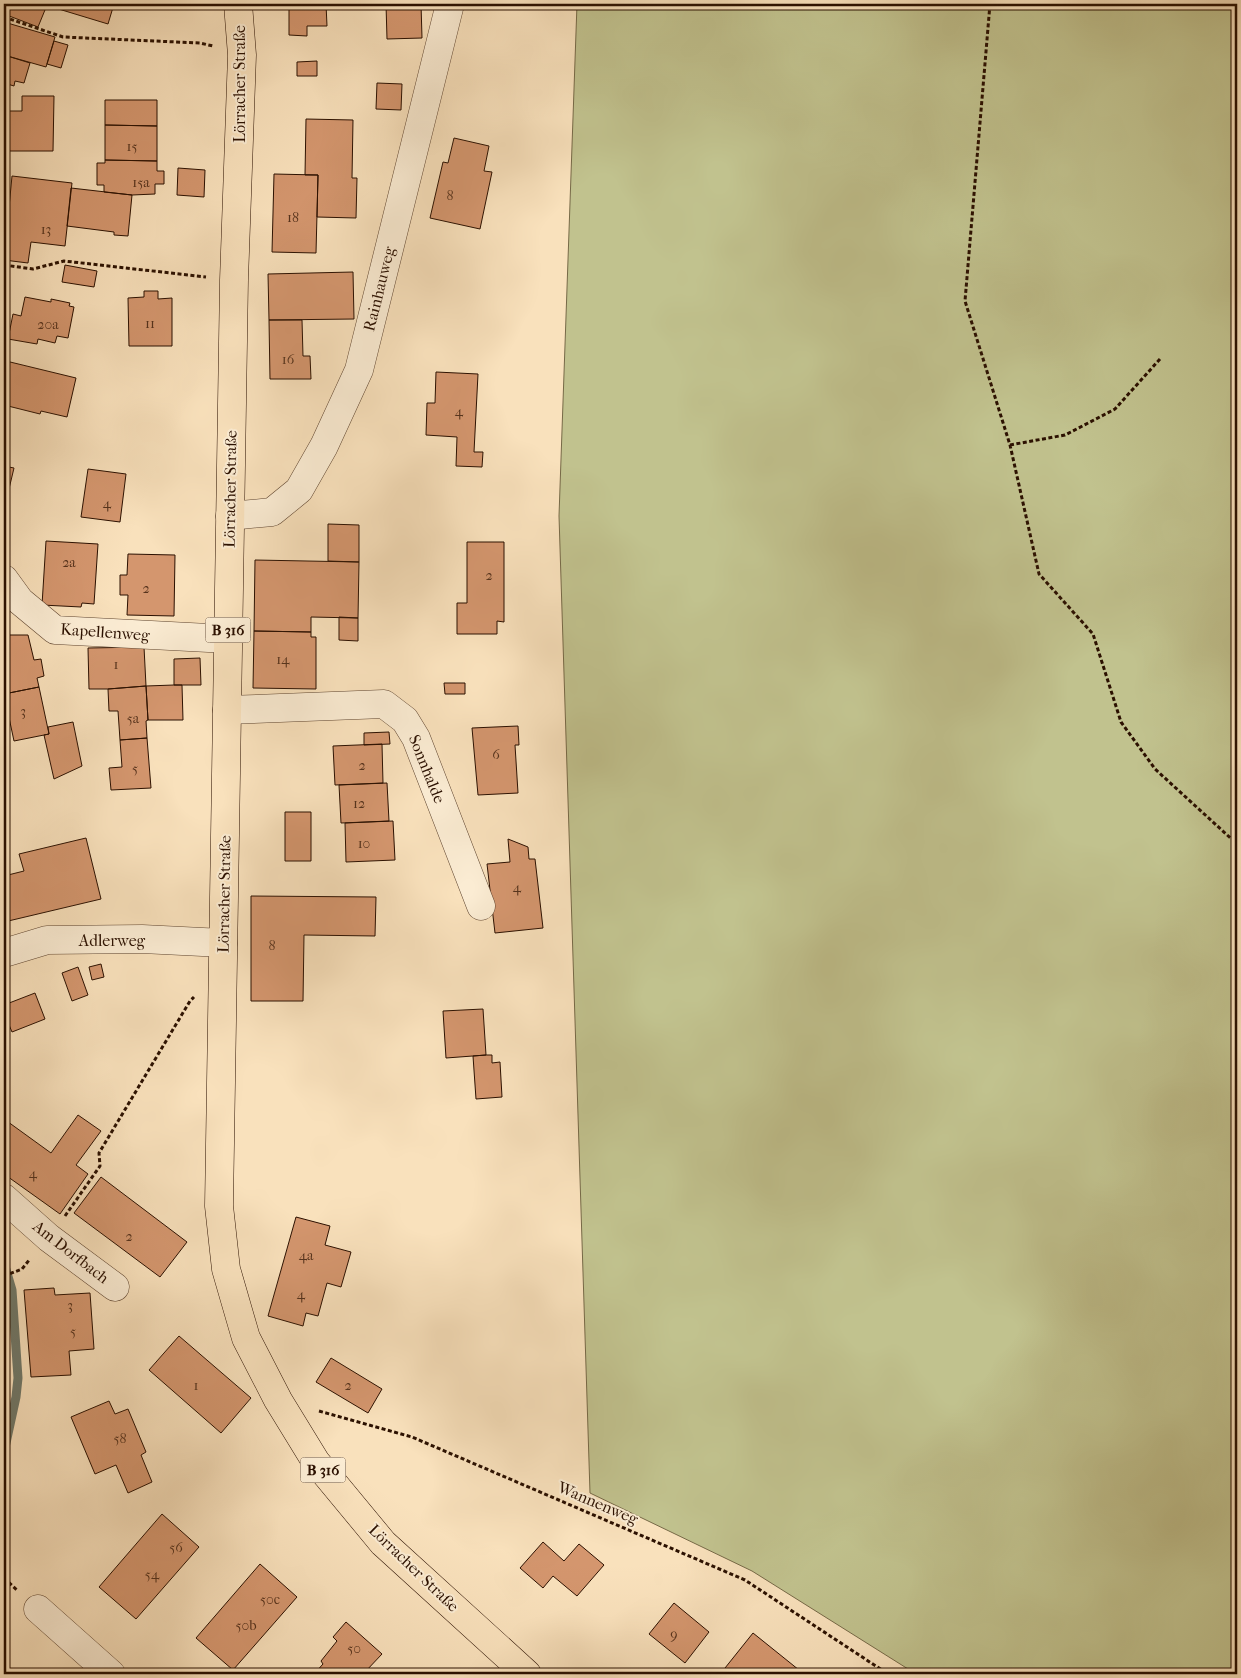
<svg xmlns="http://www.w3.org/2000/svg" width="1241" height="1678" font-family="'IM FELL French Canon',serif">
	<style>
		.green { fill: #c1c28e; stroke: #766947 }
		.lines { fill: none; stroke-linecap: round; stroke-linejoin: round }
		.stream { stroke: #707869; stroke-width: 9 }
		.building { fill: #d4966e; stroke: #2b1000 }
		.minor-casing { stroke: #5e442f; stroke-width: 29 }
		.primary-casing { stroke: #2b1000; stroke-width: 29 }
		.path { stroke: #2b1000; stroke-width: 3; stroke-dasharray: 4 2.5; stroke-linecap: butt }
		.minor { stroke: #fbecd3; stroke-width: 28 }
		.primary { stroke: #f9e1bc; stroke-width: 28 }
		.labels { text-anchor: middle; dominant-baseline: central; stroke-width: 4; stroke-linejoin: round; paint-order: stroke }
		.number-label { font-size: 14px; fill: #55321c }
		.shield { fill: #fbecd3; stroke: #69523f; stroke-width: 1 }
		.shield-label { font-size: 15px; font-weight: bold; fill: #2b1000 }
		.street-label { font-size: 16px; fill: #2b1000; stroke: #fbecd3 }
	</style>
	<rect width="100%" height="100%" fill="#f9e1bc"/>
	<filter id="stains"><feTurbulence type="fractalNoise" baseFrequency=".004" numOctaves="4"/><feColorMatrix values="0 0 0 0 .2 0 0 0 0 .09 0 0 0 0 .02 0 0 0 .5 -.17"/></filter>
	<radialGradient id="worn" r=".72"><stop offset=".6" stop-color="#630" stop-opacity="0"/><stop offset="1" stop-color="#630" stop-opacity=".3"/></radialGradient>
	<path class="green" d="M577,4H1237V1674H916L752,1571L590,1493L559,516Z"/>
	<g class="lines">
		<path class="stream" d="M4,1263L12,1290L18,1378L16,1397L4,1452"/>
	</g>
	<path class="building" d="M4,4H43L47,5L38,27L4,14Z
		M52,4H114L108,24L52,7Z
		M289,4H326L327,26H307V36L289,35Z
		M386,4H421L422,38L387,39Z
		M4,22L55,37L46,67L4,55Z
		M54,41L68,45L61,68L47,64Z
		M4,55L30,63L24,83L15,81L14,86L4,83Z
		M317,61V76H297V62Z
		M377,83L402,84L401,110L376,109Z
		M22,96H54L53,151H4V111H22Z
		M105,100H157V126L105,125Z
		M306,119L353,120L352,178H357L356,218L317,217L318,175H305Z
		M105,125L157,126V161L105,160Z
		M454,138L489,146L484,171L492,172L480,229L430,218L443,162L448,163Z
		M105,160L157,161V171H164V184H155V194L132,195L104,192V185H97V163H105Z
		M178,168L205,170L204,197L177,195Z
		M274,174L318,175L316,253L272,252Z
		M12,176L72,183L65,246L31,242L28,263L4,260Z
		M71,188L132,195L128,236L114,235V232L67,226Z
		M65,265L97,271L94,287L62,282Z
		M353,272L354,319L269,320L268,274Z
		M144,291H158V299L172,298V346H129L128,298L144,297Z
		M25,297L51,302V299L70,303L69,306L74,307L68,338L57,336L55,343L38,339L37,344L8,339L13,314L21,316Z
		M269,320H302L303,356H310L311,379H270Z
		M6,361L76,378L67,417L41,411L40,414L4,405V368Z
		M436,372L478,374L474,452H483L482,467L456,466L457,437L426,435L427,403H435Z
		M4,466L14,468L8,493L4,492Z
		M88,469L126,474L120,522L81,517Z
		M328,524L359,525V562L328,561Z
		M46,541L98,544L94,604L82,603L81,607L42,605Z
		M467,542H504V622L497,621V634H457V603H467Z
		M128,554L175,555L174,616L127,615L128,595H120V575H127Z
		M255,560L359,562L358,618L311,617V632L254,631Z
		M339,617L358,618V641L339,640Z
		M254,631L311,632V637H316V689L253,688Z
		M4,635H28L34,660L41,659L44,676L37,678L39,687L4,694Z
		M144,647L146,686L108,689H89L88,648Z
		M200,658L201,685H174V659Z
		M444,683H465V694H445Z
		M174,685H182L183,720H148L146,686Z
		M146,686L148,720L146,721L147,738L120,740L118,711H109L108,689Z
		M39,687L49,734L14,741L4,694Z
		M73,722L82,766L54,779L44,735L49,734L48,727Z
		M518,726L519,745H515L518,793L478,795L472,728Z
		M389,732L390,744L364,745V733Z
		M147,738L151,788L111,790L109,768L122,767L120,740Z
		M382,744L383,783L335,785L333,746Z
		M387,783L389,821L341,823L339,785Z
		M285,812H311V861H285Z
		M393,821L395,860L346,862L345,823Z
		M86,838L101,899L4,922V876L24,871L19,854Z
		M508,839L528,847L529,859H535L543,928L495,933L487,864L510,862Z
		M251,896L376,897L375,936L304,935L303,1001H251Z
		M101,964L104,977L92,980L89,967Z
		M78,967L88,995L72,1001L62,973Z
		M35,993L45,1019L12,1032L4,1013V1005Z
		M483,1009L486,1055L446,1058L443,1011Z
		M486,1055H492V1063L500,1062L502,1097L476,1099L473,1056Z
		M78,1115L101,1131L76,1165L88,1174L60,1214L4,1174V1119L51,1153Z
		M101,1177L187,1242L160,1277L74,1213Z
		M296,1217L330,1226L325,1245L351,1252L341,1287L327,1283L318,1316L306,1313L303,1326L268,1316Z
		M54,1288L55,1295L90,1293L94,1349L69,1351L71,1375L31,1377L24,1290Z
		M179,1336L251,1398L221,1433L149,1370Z
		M331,1358L382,1389L368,1413L316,1382Z
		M109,1401L115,1414L128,1409L146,1452L141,1455L152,1482L128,1493L116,1465L95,1474L71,1417Z
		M162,1514L199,1547L136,1619L99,1587Z
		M543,1542L564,1561L579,1544L604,1565L577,1596L553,1576L543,1588L520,1568Z
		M260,1564L297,1597L233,1670L196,1638Z
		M674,1603L709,1632L685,1663L649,1634Z
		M346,1622L382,1654L365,1672L367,1674H314L323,1664L321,1661L337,1641L333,1637Z
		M753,1633L804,1674L721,1673Z"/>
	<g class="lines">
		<g class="minor-casing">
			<path id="minor" d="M230,516L272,512L299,490L324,446L359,370L450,4
				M4,579L20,601L55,630L228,639
				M227,710L384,704L405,720L416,738L481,906
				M4,953L47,940L142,939L223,943
				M4,1198L49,1238L115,1287
				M38,1609L111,1674"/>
		</g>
		<g class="primary-casing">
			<path id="primary" d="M238,4L242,55L234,280L219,1206L226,1269L246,1338L278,1400L316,1462L383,1543L527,1674"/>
		</g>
		<path class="path" d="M990,4L965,301L1010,445L1039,574L1093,634L1121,722L1155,769L1237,844
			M4,17L63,37L200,43L213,46
			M4,265L33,269L64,261L206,277
			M1010,445L1065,435L1115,409L1160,359
			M65,1216L100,1166L99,1153L190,1001L194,997
			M4,1276L22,1269L30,1259
			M319,1411L412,1437L745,1580L888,1674
			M4,1578L18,1591"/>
		<use href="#minor" class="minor"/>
		<use href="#primary" class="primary"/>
	</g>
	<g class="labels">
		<g class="number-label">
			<text x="132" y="146">15</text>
			<text x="141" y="182">15a</text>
			<text x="450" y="195">8</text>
			<text x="293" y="217">18</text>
			<text x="46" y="229">13</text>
			<text x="150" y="323">11</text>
			<text x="48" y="324">20a</text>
			<text x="288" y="359">16</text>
			<text x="459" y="411">4</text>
			<text x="107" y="503">4</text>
			<text x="69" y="562">2a</text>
			<text x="489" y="575">2</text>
			<text x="146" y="588">2</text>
			<text x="283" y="659">14</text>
			<text x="116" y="664">1</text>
			<text x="23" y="711">3</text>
			<text x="133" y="718">5a</text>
			<text x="496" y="754">6</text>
			<text x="362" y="765">2</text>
			<text x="135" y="768">5</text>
			<text x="359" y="803">12</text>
			<text x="364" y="843">10</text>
			<text x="517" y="887">4</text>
			<text x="272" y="945">8</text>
			<text x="33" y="1173">4</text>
			<text x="129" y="1236">2</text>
			<text x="306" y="1255">4a</text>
			<text x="301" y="1294">4</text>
			<text x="70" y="1305">3</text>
			<text x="73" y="1331">5</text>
			<text x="196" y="1385">1</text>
			<text x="348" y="1385">2</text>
			<text x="120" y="1438">58</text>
			<text x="176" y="1547">56</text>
			<text x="152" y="1574">54</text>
			<text x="270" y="1599">50c</text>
			<text x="246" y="1625">50b</text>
			<text x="674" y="1634">9</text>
			<text x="354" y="1648">50</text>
		</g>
		<g class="shield">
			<rect x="205.5" y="617.5" width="45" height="25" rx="4"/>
			<rect x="300.5" y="1457.5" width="45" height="25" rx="4"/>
		</g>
		<g class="shield-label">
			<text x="228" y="630">B 316</text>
			<text x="323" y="1470">B 316</text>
		</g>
		<g class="street-label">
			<text transform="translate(239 84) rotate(-90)">Lörracher Straße</text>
			<text transform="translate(379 289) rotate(-76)">Rainhauweg</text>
			<text transform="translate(230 489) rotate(-89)">Lörracher Straße</text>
			<text transform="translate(105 632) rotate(4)">Kapellenweg</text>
			<text transform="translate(427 769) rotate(68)">Sonnhalde</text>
			<text transform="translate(224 894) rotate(-89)">Lörracher Straße</text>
			<text x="112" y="940">Adlerweg</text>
			<text transform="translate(71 1252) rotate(38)">Am Dorfbach</text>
			<text transform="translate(598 1503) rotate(23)">Wannenweg</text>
			<text transform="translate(414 1568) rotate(44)">Lörracher Straße</text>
		</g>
	</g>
	<rect width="1241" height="1678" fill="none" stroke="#f9e1bc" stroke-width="20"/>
	<rect x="5" y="5" width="1231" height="1668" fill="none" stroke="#2b1000" stroke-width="2.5"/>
	<rect x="10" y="10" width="1221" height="1658" fill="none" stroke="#2b1000"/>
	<rect width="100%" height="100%" filter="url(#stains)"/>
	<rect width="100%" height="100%" fill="url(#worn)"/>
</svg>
